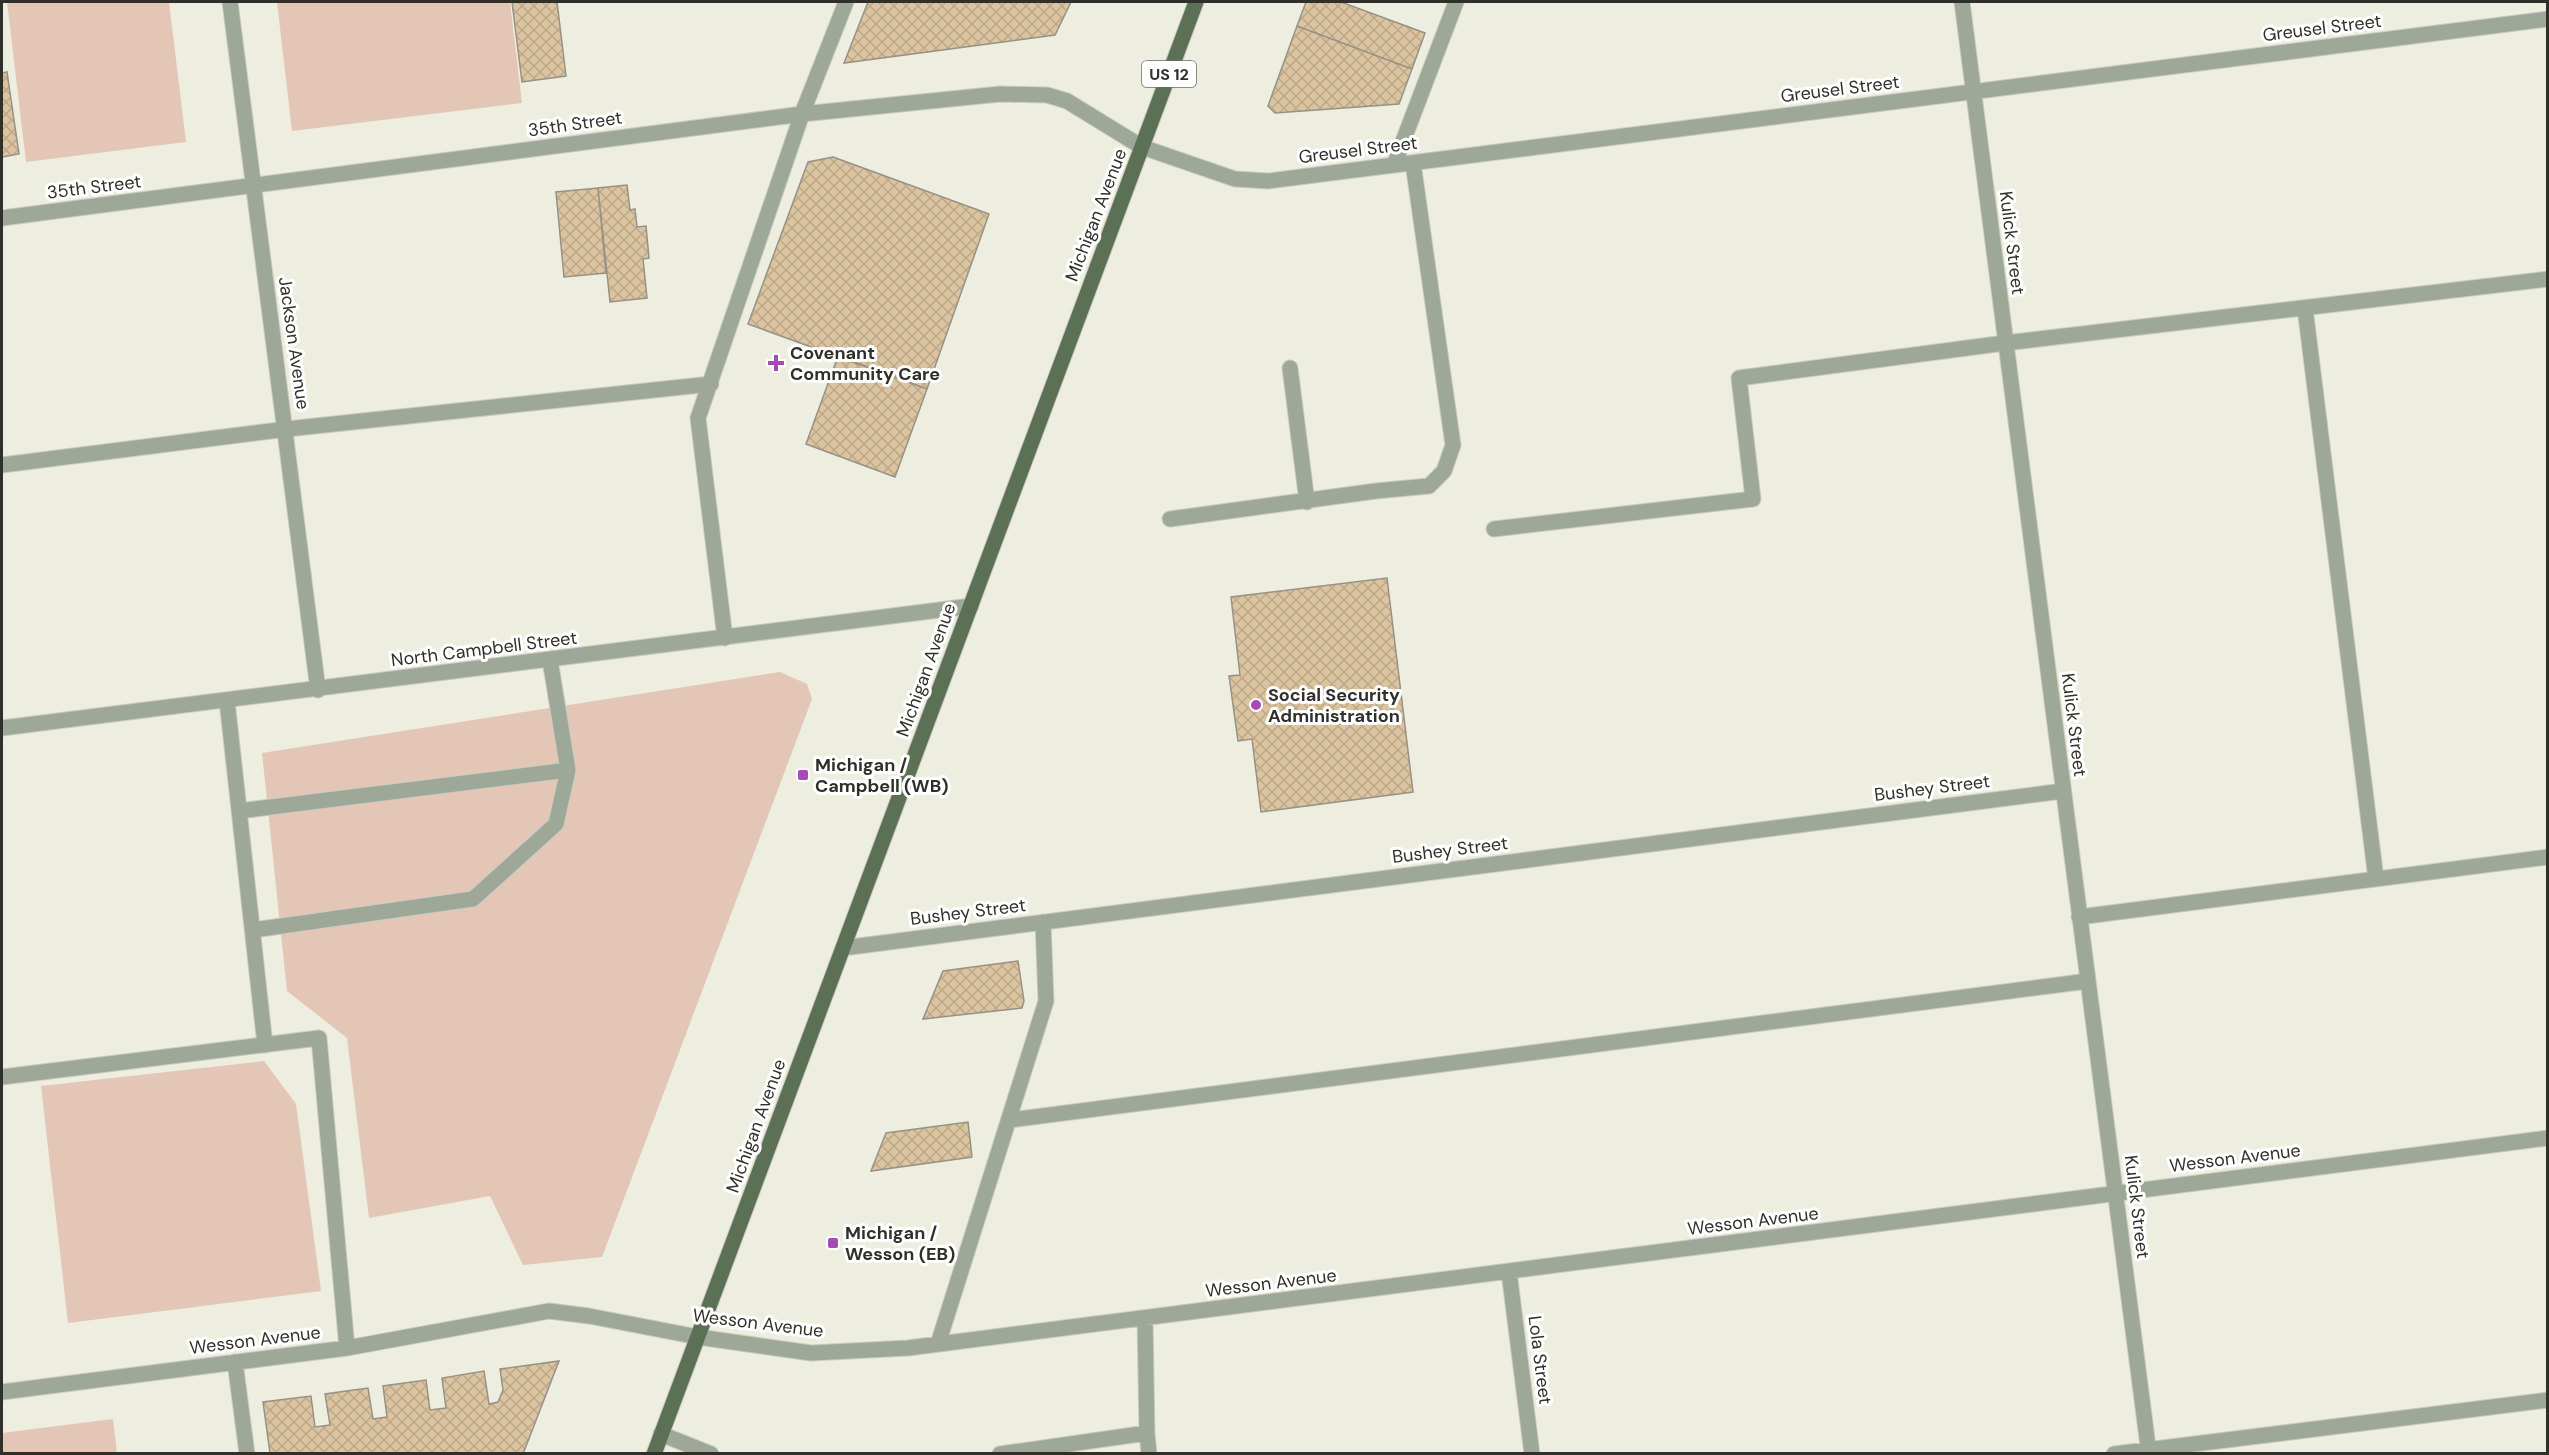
<svg xmlns="http://www.w3.org/2000/svg" width="2549" height="1455" font-family="'DM Sans',sans-serif">
	<style>
		.green { fill: #e4c6b7 }
		.building { fill: url(#building-cross-hatch); stroke: #989186; stroke-width: 1.5 }
		.lines { fill: none; stroke-linecap: round; stroke-linejoin: round }
		.minor-casing { stroke: #cbcbbf; stroke-width: 17 }
		.major-casing { stroke: #cbcbbf; stroke-width: 17 }
		.minor { stroke: #9da899; stroke-width: 15 }
		.major { stroke: #5c7055; stroke-width: 15 }
		.poi-dot { fill: #a84ab3; stroke: #fff; stroke-width: 2 }
		.labels { text-anchor: middle; dominant-baseline: central; stroke-width: 6; stroke-linejoin: round; paint-order: stroke }
		.shield { fill: #fff; stroke: #6e6e6b; stroke-width: 1.5 }
		.shield-label { font-size: 16px; font-weight: bold; fill: #30302b }
		.street-label { font-size: 18px; fill: #30302b; stroke: #fff }
		.poi-label { font-size: 18px; font-weight: bold; fill: #30302b; stroke: #fff; text-anchor: start }
	</style>
	<defs>
		<pattern id="building-cross-hatch" width="8" height="8" patternUnits="userSpaceOnUse" patternTransform="scale(1.5)"><rect width="8" height="8" fill="#dbc49f"/><path d="M0 0l8 8M0 8l8-8" fill="none" stroke="#bca989"/></pattern>
	</defs>
	<rect width="100%" height="100%" fill="#edede0"/>
	<path class="green" d="M7,2H169L186,142L26,162Z
		M277,2H510L522,103L292,131Z
		M780,672L807,684L812,699L602,1257L523,1265L490,1196L369,1218L347,1038L287,991L262,753Z
		M264,1061L296,1104L321,1291L68,1323L41,1086Z
		M113,1419L117,1453H2V1433Z"/>
	<path class="building" d="M512,2H557L566,76L522,82Z
		M868,2H1071L1055,35L844,63Z
		M1306,2H1341L1425,33L1412,69L1297,26Z
		M1297,26L1412,69L1399,104L1275,113L1268,106Z
		M7,72L19,154L2,157V73Z
		M833,157L989,214L927,389L748,324L808,162Z
		M627,185L630,210L635,209L637,227L646,226L649,258L643,259L647,298L610,302L598,188Z
		M598,188L606,273L564,277L556,192Z
		M838,356L927,389L895,477L806,444Z
		M1387,578L1413,792L1261,812L1252,739L1238,741L1229,676L1240,675L1231,597Z
		M1018,961L1024,1001L1022,1008L923,1019L943,971Z
		M968,1122L972,1157L871,1171L886,1133Z
		M559,1361L523,1454L270,1453L263,1402L311,1396L315,1427L330,1425L325,1394L368,1388L373,1419L387,1417L383,1386L426,1380L430,1410L446,1408L442,1378L484,1371L489,1404L498,1402L503,1390L500,1369Z"/>
	<g class="lines">
		<g class="minor-casing">
			<path id="minor" d="M230,2L318,690
				M1962,2L2149,1454
				M1394,165L1456,2
				M2,218L802,114L1000,94L1047,95L1067,101L1142,147L1235,179L1268,181L2548,19
				M2305,308L2376,879
				M1290,368L1307,502
				M2,465L287,429L711,384
				M1170,519L1376,491L1429,486L1444,471L1453,445L1413,163
				M1494,529L1753,499L1739,378L2005,343L2548,279
				M725,638L698,418L802,114L846,2
				M550,660L568,770
				M227,701L265,1045
				M2,728L971,606
				M239,811L568,770L556,824L473,899L253,930
				M2079,917L2548,857
				M843,948L2063,791
				M2,1077L319,1038L347,1348
				M1010,1120L2088,981
				M1509,1272L1532,1454
				M1145,1318L1147,1433
				M938,1344L1046,1001L1043,922
				M235,1362L247,1454
				M2,1392L347,1348L549,1311L589,1316L698,1337L811,1353L908,1348L2548,1138
				M661,1434L711,1454
				M1000,1454L1147,1433L1149,1454
				M2114,1454L2548,1400"/>
		</g>
		<g class="major-casing">
			<path id="major" d="M654,1454L1196,2"/>
		</g>
		<use href="#minor" class="minor"/>
		<use href="#major" class="major"/>
	</g>
	<g class="poi-dot">
		<path d="M773 354h6v6h6v6h-6v6h-6v-6h-6v-6h6z"/>
		<circle cx="1256" cy="705" r="6"/>
		<rect x="797" y="769" width="12" height="12" rx="3"/>
		<rect x="827" y="1237" width="12" height="12" rx="3"/>
	</g>
	<g class="labels">
		<rect class="shield" x="1142" y="61" width="54" height="26" rx="4.5"/>
		<g class="shield-label">
			<text x="1169" y="74">US 12</text>
		</g>
		<g class="street-label">
			<text transform="translate(2322 28) rotate(-7)">Greusel Street</text>
			<text transform="translate(1840 89) rotate(-7)">Greusel Street</text>
			<text transform="translate(575 124) rotate(-8)">35th Street</text>
			<text transform="translate(1358 150) rotate(-7)">Greusel Street</text>
			<text transform="translate(94 187) rotate(-7)">35th Street</text>
			<text transform="translate(1096 215) rotate(-69)">Michigan Avenue</text>
			<text transform="translate(2012 243) rotate(83)">Kulick Street</text>
			<text transform="translate(294 343) rotate(82)">Jackson Avenue</text>
			<text transform="translate(484 649) rotate(-7)">North Campbell Street</text>
			<text transform="translate(926 670) rotate(-70)">Michigan Avenue</text>
			<text transform="translate(2074 725) rotate(83)">Kulick Street</text>
			<text transform="translate(1932 788) rotate(-7)">Bushey Street</text>
			<text transform="translate(1450 850) rotate(-7)">Bushey Street</text>
			<text transform="translate(968 912) rotate(-7)">Bushey Street</text>
			<text transform="translate(756 1126) rotate(-70)">Michigan Avenue</text>
			<text transform="translate(2235 1158) rotate(-7)">Wesson Avenue</text>
			<text transform="translate(2137 1207) rotate(83)">Kulick Street</text>
			<text transform="translate(1753 1221) rotate(-7)">Wesson Avenue</text>
			<text transform="translate(1271 1283) rotate(-7)">Wesson Avenue</text>
			<text transform="translate(758 1323) rotate(7)">Wesson Avenue</text>
			<text transform="translate(255 1340) rotate(-7)">Wesson Avenue</text>
			<text transform="translate(1540 1360) rotate(83)">Lola Street</text>
		</g>
		<g class="poi-label">
			<text x="790" y="353">Covenant<tspan x="790" dy="21">Community Care</tspan></text>
			<text x="1268" y="695">Social Security<tspan x="1268" dy="21">Administration</tspan></text>
			<text x="815" y="765">Michigan /<tspan x="815" dy="21">Campbell (WB)</tspan></text>
			<text x="845" y="1233">Michigan /<tspan x="845" dy="21">Wesson (EB)</tspan></text>
		</g>
	</g>
	<rect width="2549" height="1455" fill="none" stroke="#30302b" stroke-width="6"/>
</svg>
